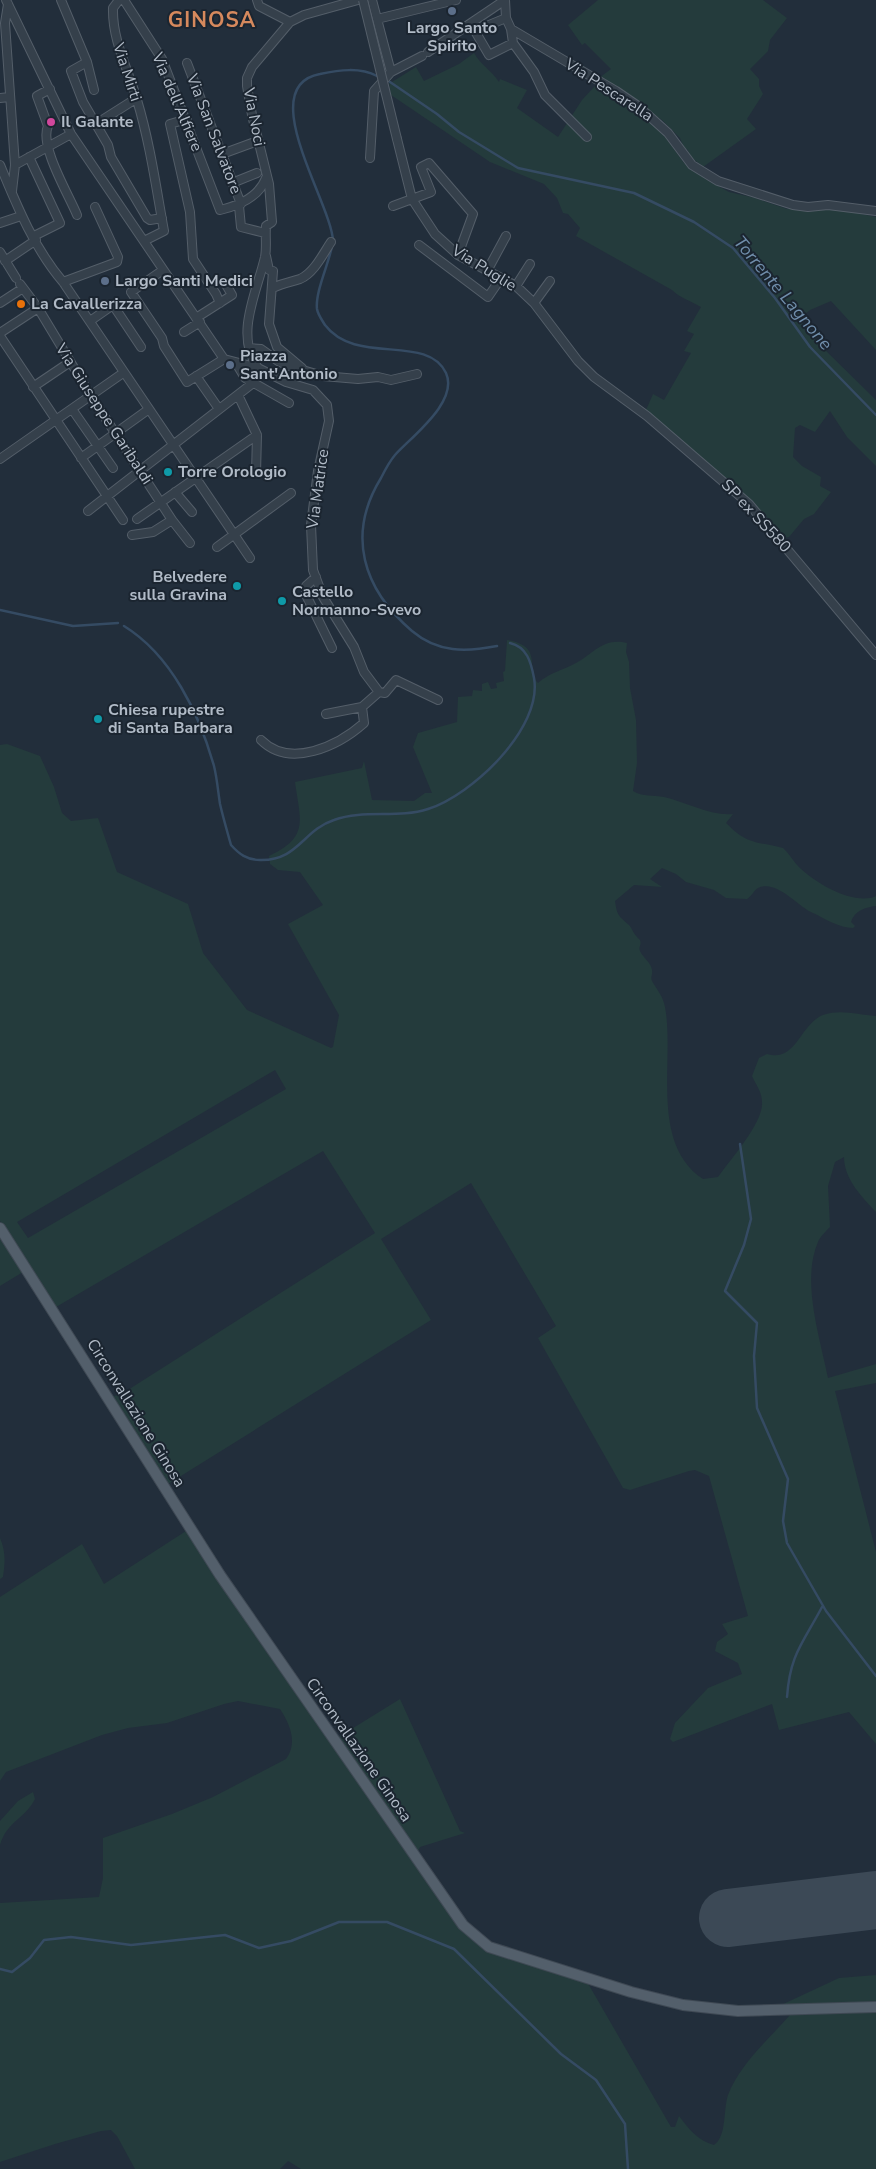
<svg xmlns="http://www.w3.org/2000/svg" width="876" height="2169" font-family="'Nunito Sans',sans-serif">
	<style>
		.green { fill: #243b3c; fill-rule: evenodd }
		.lines { fill: none; stroke-linecap: round; stroke-linejoin: round }
		.stream { stroke: #354b63; stroke-width: 2.5 }
		.runway { stroke: #3c4956; stroke-width: 58 }
		.minor-casing { stroke: #545e69; stroke-width: 10 }
		.major-casing { stroke: #3f4954; stroke-width: 12 }
		.minor { stroke: #35404b; stroke-width: 8 }
		.major { stroke: #535f6b; stroke-width: 10 }
		.minor-bridge-casing { stroke: #545e69; stroke-width: 10; stroke-linecap: butt }
		.minor-bridge { stroke: #35404b; stroke-width: 8 }
		.service-dot { fill: #5c6f8a; stroke: #1b2530; stroke-width: 2 }
		.hotel-dot { fill: #d1479c; stroke: #1b2530; stroke-width: 2 }
		.food-dot { fill: #e8710a; stroke: #1b2530; stroke-width: 2 }
		.culture-dot { fill: #0f9aa8; stroke: #1b2530; stroke-width: 2 }
		.labels { text-anchor: middle; dominant-baseline: central; stroke-width: 4; stroke-linejoin: round; paint-order: stroke }
		.poi-label { font-size: 16px; font-weight: bold; fill: #b1bbc7; stroke: #1b2530; text-anchor: start }
		.street-label { font-size: 16px; fill: #b1bbc7; stroke: #1b2530 }
		.water-label { font-size: 18px; font-style: italic; fill: #708eab; stroke: #1b2530 }
		.district-label { font-size: 21px; font-weight: bold; letter-spacing: 1px; fill: #d6895d; stroke: #1b2530 }
	</style>
	<rect width="100%" height="100%" fill="#222e3b"/>
	<path class="green" d="M598,0H763L787,18L770,40L768,51L750,69L759,79V86L763,94L747,119L756,129L703,167L691,157L687,149L685,150L680,138L662,120L599,78L611,69L585,43L582,45L568,25Z
		M474,53C481,65 491,70 499,82L500,79L527,90L517,108L558,137L582,100L595,86L620,99L657,126L684,163L707,180L729,192L755,198L787,209L828,207L876,217V350L831,301L810,310L799,319L821,346L876,400V466L847,437L830,411L815,432L800,425L795,428L793,457L802,466L821,477L820,486L831,492L814,514L804,519L789,537L780,539L726,478L646,410L653,394L664,400L691,353L684,351L694,334L687,331L701,307C691,301 680,298 672,290L576,236L580,228L568,214L563,213L557,198L544,184L490,162L391,95L389,82H392L416,67L424,81L459,64Z
		M507,640C544,646 525,667 538,683C549,673 563,670 576,663C593,654 603,637 627,643L626,652L629,662L630,688L636,720L637,763L633,791C643,797 653,795 664,797C686,802 710,816 733,814L726,823C748,845 755,841 783,848C790,854 794,863 801,869C817,884 855,906 876,896V906C866,907 854,911 851,922L855,926L853,928C839,928 826,919 813,913C798,907 777,879 758,888C754,890 752,896 747,899L726,898L714,890L686,882L676,874L662,868L650,879L662,887L634,885L615,901C617,916 619,916 629,925C632,928 633,934 640,940C642,946 638,946 640,951C643,958 651,962 652,970C653,975 650,977 652,981C657,990 663,996 665,1007C675,1060 649,1143 703,1179L718,1177C730,1160 764,1122 762,1102C762,1092 756,1085 752,1076L759,1058L767,1054C796,1063 800,1024 823,1015C842,1009 857,1015 876,1016V1212C862,1197 844,1179 844,1157L835,1162L828,1186L830,1227C826,1231 820,1237 818,1242C801,1281 820,1337 828,1378L876,1364V1383L835,1391L876,1552V1744L849,1712L779,1730L772,1704L673,1742L670,1739L675,1723L708,1688L742,1674L738,1663L715,1651L717,1642L728,1634L722,1624L748,1616L709,1476L695,1470L689,1471L630,1490L623,1488L538,1338L556,1326L471,1183L381,1239L431,1320L168,1484L113,1396L120,1395L375,1233L323,1151L56,1307L0,1221V745L7,744L40,756L54,787L62,813L71,821L98,818L117,872L188,904L203,953L247,1010L331,1048L333,1047L339,1015L288,924L323,905L300,872L278,870L270,864L269,856C310,837 300,820 295,782L362,768L364,761L372,800L414,801L425,793H432L413,747L418,733L457,722L458,697L472,696L473,690L482,691V684L488,682L491,689L497,688L496,683L504,681L503,672L505,671ZM275,1070L286,1089L28,1238L17,1222Z
		M0,1239L23,1272L0,1286Z
		M186,1531L268,1654L466,1934L481,1946L586,1980L671,2127H675L679,2116C688,2128 698,2141 714,2145C727,2136 723,2110 728,2095C740,2064 768,2040 790,2015V2013L876,2010V2169H301L288,2161L280,2169H135L117,2136L111,2130L101,2131L55,2144L0,2162V1903L99,1897L103,1878V1838L172,1814L213,1797L286,1759C298,1743 290,1724 280,1709L238,1701L224,1704L167,1723L128,1728L102,1735L6,1772L0,1781V1597L82,1544L104,1584Z
		M0,1538C6,1552 5,1563 3,1577L0,1579Z
		M400,1699L460,1831L465,1833L420,1847L417,1853L337,1738Z
		M33,1792L35,1799C25,1819 7,1821 0,1845V1821L18,1801Z
		M876,1975V2002L779,2006L839,1978Z"/>
	<g class="lines">
		<path class="stream" d="M390,82L437,114L459,132L518,168L634,193L694,222L733,248L775,298L810,347L876,415
			M333,241C332,204 253,86 320,74C339,70 360,67 377,76
			M332,246C329,263 315,292 317,309C318,315 322,320 325,325C356,366 427,333 446,373C459,402 411,437 395,455C389,462 385,470 381,478C346,535 363,589 412,631C438,653 466,652 497,646
			M0,610L73,626L118,623
			M124,626C171,655 199,713 214,766C217,778 218,791 220,804C223,817 227,831 231,845C239,854 247,860 260,860C298,861 303,830 334,820C364,809 398,819 428,809C472,795 543,728 534,678C531,662 527,647 510,643
			M740,1144L751,1219L744,1245L725,1291L757,1323L754,1356L757,1408L788,1479L783,1521L787,1543L826,1611L876,1676
			M787,1697C790,1654 803,1643 822,1607
			M0,1969L12,1972L30,1958L44,1940L71,1937L131,1945L225,1935L259,1948L291,1941L339,1922H387L454,1949L561,2054L596,2080L625,2124L628,2169"/>
		<path class="runway" d="M728,1918L876,1900"/>
		<g class="minor-casing">
			<path id="minor" d="M6,0L71,134L224,359
				M61,0L87,62L94,90
				M119,0L113,8C112,40 128,69 137,100C150,143 156,187 164,231L144,241
				M124,0L162,59L220,210C237,206 259,197 266,178
				M257,0L259,6L290,22
				M372,0L391,72
				M442,0L443,3L456,0
				M505,0L506,18L511,29L513,43L534,72L545,95L587,137
				M8,4L5,23L15,165L12,191
				M377,19L443,3
				M489,25L506,18
				M472,26L489,55L513,43
				M511,29L616,91L638,106L668,133L692,165L718,181L793,205L808,207L828,205L876,211
				M428,52L505,0
				M87,62L71,71L83,102L108,145L111,157L147,218L150,220L162,218
				M187,63L241,204
				M50,89L37,96L48,126C39,146 69,195 77,215
				M0,98L10,97
				M187,119L170,124L190,212L193,259L216,294L220,303
				M96,124L137,98
				M397,139L412,199L435,234L458,255L516,286L534,303L578,361L594,377L647,416L749,504L876,655
				M222,154L252,143
				M29,157L60,223L34,236
				M370,158L374,91L391,72L422,56
				M0,165C17,206 34,248 63,282L250,558
				M15,165L71,134
				M232,183L257,173
				M239,206L241,227L265,233
				M393,206L431,192L421,167L429,163L473,214L458,255
				M0,223L21,216
				M419,245L488,297L501,278
				M0,252L16,278
				M266,256L269,270L273,271L269,324L277,347L302,368
				M5,261L36,240
				M163,270L131,292L162,338L164,346L187,382L224,359
				M487,271L506,236
				M63,282L117,262L118,257L95,207
				M20,284L38,308L91,396L172,520L190,543
				M516,286L530,264
				M273,288C282,283 291,282 300,279C314,273 323,254 331,242
				M0,303L23,288
				M534,303L550,281
				M196,318L232,295L225,283
				M90,321L113,305L141,347
				M184,332L200,322
				M0,333L38,308
				M0,336L123,520
				M249,348L261,349L278,361L289,366L323,376L358,379L378,377L391,380L417,374
				M224,359L258,368L286,382L313,390L327,405L329,421L318,471L311,525L313,570L323,597L354,647L364,672L379,692
				M236,363L245,378L289,403
				M258,368C234,335 257,292 265,257C267,247 265,236 266,226L272,222L269,184L252,115L247,86V78L252,67L290,22L304,15L358,0
				M196,376L219,409
				M33,387L70,362
				M238,395L257,435L256,473
				M72,409L113,468
				M81,458L149,409
				M0,459L123,373
				M175,492L192,512
				M88,511L253,383
				M137,519L257,435
				M132,535L153,532L172,520
				M217,547L291,493
				M316,577L306,586L307,597L332,648
				M379,692L385,693L396,680L438,700
				M326,714L362,707L379,692
				M261,740C290,769 338,746 364,723L362,707"/>
		</g>
		<g class="major-casing">
			<path id="major" d="M0,1228L220,1575L463,1925L489,1947L631,1992L683,2005L738,2011L876,2007"/>
		</g>
		<use href="#minor" class="minor"/>
		<use href="#major" class="major"/>
		<g class="minor-bridge-casing">
			<path id="minor-bridge" d="M363,0L397,139"/>
		</g>
		<use href="#minor-bridge" class="minor-bridge"/>
	</g>
	<g class="service-dot">
		<circle cx="452" cy="11" r="5"/>
		<circle cx="105" cy="281" r="5"/>
		<circle cx="230" cy="365" r="5"/>
	</g>
	<circle class="hotel-dot" cx="51" cy="122" r="5"/>
	<circle class="food-dot" cx="21" cy="304" r="5"/>
	<g class="culture-dot">
		<circle cx="168" cy="472" r="5"/>
		<circle cx="237" cy="586" r="5"/>
		<circle cx="282" cy="601" r="5"/>
		<circle cx="98" cy="719" r="5"/>
	</g>
	<g class="labels">
		<g class="poi-label">
			<text x="452" y="28" text-anchor="middle">Largo Santo<tspan x="452" dy="18">Spirito</tspan></text>
			<text x="61" y="122">Il Galante</text>
			<text x="115" y="281">Largo Santi Medici</text>
			<text x="31" y="304">La Cavallerizza</text>
			<text x="240" y="356">Piazza<tspan x="240" dy="18">Sant'Antonio</tspan></text>
			<text x="178" y="472">Torre Orologio</text>
			<text x="227" y="577" text-anchor="end">Belvedere<tspan x="227" dy="18">sulla Gravina</tspan></text>
			<text x="292" y="592">Castello<tspan x="292" dy="18">Normanno-Svevo</tspan></text>
			<text x="108" y="710">Chiesa rupestre<tspan x="108" dy="18">di Santa Barbara</tspan></text>
		</g>
		<g class="street-label">
			<text transform="translate(127 72) rotate(72)">Via Mirti</text>
			<text transform="translate(609 90) rotate(33)">Via Pescarella</text>
			<text transform="translate(177 102) rotate(67)">Via dell'Alfiere</text>
			<text transform="translate(254 117) rotate(79)">Via Noci</text>
			<text transform="translate(214 134) rotate(69)">Via San Salvatore</text>
			<text transform="translate(484 268) rotate(32)">Via Puglie</text>
			<text transform="translate(104 414) rotate(57)">Via Giuseppe Garibaldi</text>
			<text transform="translate(318 489) rotate(-82)">Via Matrice</text>
			<text transform="translate(756 516) rotate(47)">SP ex SS580</text>
			<text transform="translate(136 1413) rotate(58)">Circonvallazione Ginosa</text>
			<text transform="translate(359 1750) rotate(55)">Circonvallazione Ginosa</text>
		</g>
		<g class="water-label">
			<text transform="translate(783 293) rotate(50)">Torrente Lagnone</text>
		</g>
		<g class="district-label">
			<text x="212" y="20">GINOSA</text>
		</g>
	</g>
</svg>
